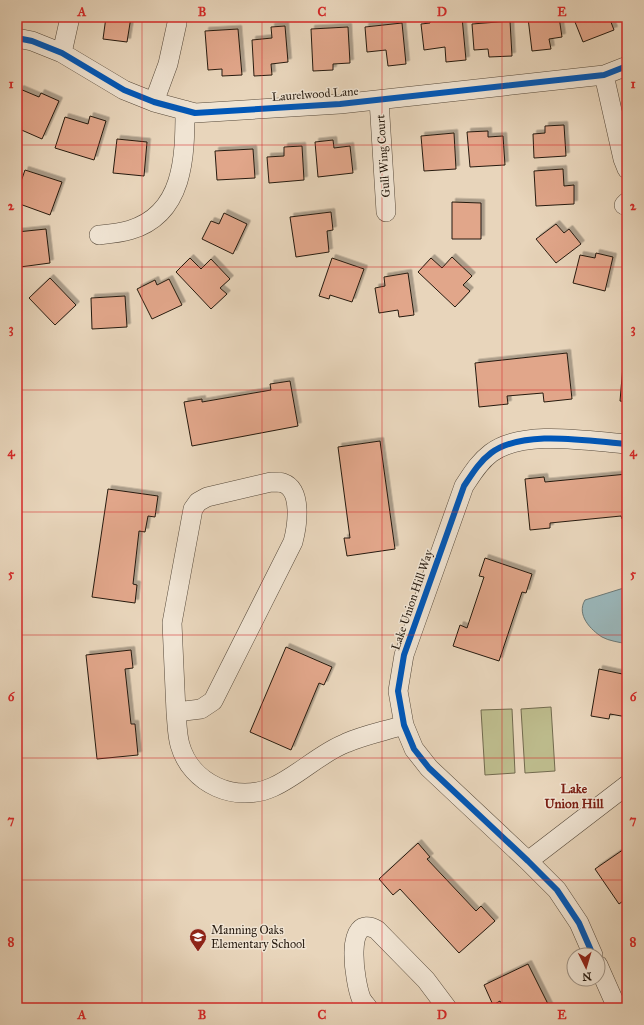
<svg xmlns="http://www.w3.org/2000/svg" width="644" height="1025" font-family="'IM FELL Great Primer',serif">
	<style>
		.green { fill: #bdbb8c; stroke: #726a4e }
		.water { fill: #9ab6b9; stroke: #6c7875 }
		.building { fill: #e1a68a; stroke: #261a0f; filter: url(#shadow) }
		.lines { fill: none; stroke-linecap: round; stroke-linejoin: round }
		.minor-casing { stroke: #56493a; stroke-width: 20 }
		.minor { stroke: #f0e4d3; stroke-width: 19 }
		.cycleway-casing { stroke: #f0e4d3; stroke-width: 8 }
		.cycleway { stroke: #0057b8; stroke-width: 6 }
		.grid { fill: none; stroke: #d62828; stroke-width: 1; stroke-opacity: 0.55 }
		.labels { text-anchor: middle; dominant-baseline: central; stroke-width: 3; stroke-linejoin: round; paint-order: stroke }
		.street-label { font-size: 12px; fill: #261a0f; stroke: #f0e4d3 }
		.poi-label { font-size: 12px; fill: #261a0f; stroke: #f0e4d3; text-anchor: start }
		.neighbourhood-label { font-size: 13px; font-weight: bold; fill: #7a1f14; stroke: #f0e4d3 }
		.neatline { fill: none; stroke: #d62828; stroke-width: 1.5 }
		.grid-label { font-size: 13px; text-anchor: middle; font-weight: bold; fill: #d62828 }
	</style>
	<defs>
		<filter id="shadow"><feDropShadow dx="3.5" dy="-3.5" stdDeviation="0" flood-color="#0004"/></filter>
	</defs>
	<rect width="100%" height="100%" fill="#e8d5bb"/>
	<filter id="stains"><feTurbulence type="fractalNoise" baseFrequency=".005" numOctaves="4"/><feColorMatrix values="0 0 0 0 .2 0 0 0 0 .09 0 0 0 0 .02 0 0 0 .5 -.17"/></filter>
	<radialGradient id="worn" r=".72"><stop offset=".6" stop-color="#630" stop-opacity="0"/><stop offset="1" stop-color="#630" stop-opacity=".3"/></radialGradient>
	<path class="green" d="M551,707L555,771L525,773L521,709Z
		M512,709L515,773L485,775L481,710Z"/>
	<path class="water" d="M627,587V644C619,642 609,641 602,637C591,630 576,615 585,600Z"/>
	<path class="building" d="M106,17H131L127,42L103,39Z
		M429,17H462L466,60L446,62L445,47L424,50L421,24L430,23Z
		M536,17H559L562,37L549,39L551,49L532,51L528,18Z
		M573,17H609L614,30L583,42Z
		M510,21L512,56L489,57L488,49L474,50L472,24Z
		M402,23L406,64L388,66L386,50L367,52L365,27Z
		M285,26L288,62L271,64L272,75L254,76L252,40L272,38L271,27Z
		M348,27L350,63L333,64V70L313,71L311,29Z
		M238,29L242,75L222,76V69L208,70L205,31Z
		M20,89L39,97L41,93L59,101L42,139L17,128V97Z
		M90,116L106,121L94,160L55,148L65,117L88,124Z
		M564,125L566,156L534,158L533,134L545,133V126Z
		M488,131V137L503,136L505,165L470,167L467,132Z
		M454,133L456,169L424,171L421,136Z
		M117,139L147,142L144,176L113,173Z
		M333,140L334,148L350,146L353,173L318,177L315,142Z
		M302,146L304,180L269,183L267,157L284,156V147Z
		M253,149L255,178L217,180L215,151Z
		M563,169L564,186L574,185V204L536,206L534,171Z
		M25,170L62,182L50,215L17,203V193Z
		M452,202L481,203V239H452Z
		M331,212L333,230L327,231L329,252L296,257L290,217Z
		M224,213L247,224L233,254L202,239L211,221L219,224Z
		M556,224L564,233L569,229L581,244L556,263L536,239Z
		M46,229L50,263L20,267L17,232Z
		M596,253L613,257L605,291L573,283L580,255L595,258Z
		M452,257L472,276L463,285L470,291L455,307L418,272L431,258L442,268Z
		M190,258L201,269L211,259L230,279L220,288L227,294L211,309L176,272Z
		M332,258L364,269L352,302L330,295L329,299L319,296Z
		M408,273L414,315L399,317L398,310L379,313L375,288L385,286L384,277Z
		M50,278L76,305L55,325L29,298Z
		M169,279L182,305L152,319L137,289L155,280L157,285Z
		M125,296L127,327L92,329L91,298Z
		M567,353L572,399L544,402L543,393L507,396L508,404L479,407L475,363Z
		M624,354L627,355V402L620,401Z
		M290,381L298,426L192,446L184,402L202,399V402L271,390L270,384Z
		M380,441L395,549L347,556L344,538H350L338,447Z
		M627,474V519H622L621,516L550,523V528L530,530L525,479L544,477L545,482Z
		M108,489L158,496L155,517L148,516L145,532L139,531L133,584L137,585L135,603L92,597Z
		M485,558L532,574L526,593L522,592L499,661L453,646L460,625L467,628L484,577L479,576Z
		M286,647L332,667L324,685L319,683L291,750L250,732Z
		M131,650L133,668L125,669L131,724H135L138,755L97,759L86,655Z
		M599,669L627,675V717L610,714L609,719L591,716Z
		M418,843L430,857L427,859L476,911L481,906L495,921L459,953L400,889L393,895L379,879Z
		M627,847V898L619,904L595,869Z
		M528,964L550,1008H503L500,1001L493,1005L484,985Z"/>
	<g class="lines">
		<g class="minor-casing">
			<path id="minor" d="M17,38L32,41L62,53L124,90L154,102L195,113L340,104L604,75L627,66
				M62,53L70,17
				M604,75L623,159L627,169
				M379,100L386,212
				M154,102L168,64L177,23
				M624,205L627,202
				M99,235C109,234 120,233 130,230C184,214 185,157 185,110
				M271,482C275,482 280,482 283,483C303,490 297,527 293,542L213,701L201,709L176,712L172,623L193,509L198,502L207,497Z
				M176,712C177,722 177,735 180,745C191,784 236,804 273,787C298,776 320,753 346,743C364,735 385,731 404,725
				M528,861L627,785
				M593,955L579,923L557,890L528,861L429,768L414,749L404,725L398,691L404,655L464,486C472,474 479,462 491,453C523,429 588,441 627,444
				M598,965L617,1008
				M368,1008C366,1005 362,1001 361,998C355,983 343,911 377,930L426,980L447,1008"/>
		</g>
		<use href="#minor" class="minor"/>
		<g class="cycleway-casing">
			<path id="cycleway" d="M17,38L32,41L62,53L124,90L154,102L195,113L340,104L604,75L627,66
				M593,955L579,923L557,890L528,861L429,768L414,749L404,725L398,691L404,655L464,486C472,474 479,462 491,453C523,429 588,441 627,444"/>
		</g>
		<use href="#cycleway" class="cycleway"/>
	</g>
	<path class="grid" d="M142,17V1008M262,17V1008M382,17V1008M502,17V1008M17,145H627M17,267H627M17,390H627M17,512H627M17,635H627M17,758H627M17,880H627"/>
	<defs>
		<g id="school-pin" transform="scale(0.9)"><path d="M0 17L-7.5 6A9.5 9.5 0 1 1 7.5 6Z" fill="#8f2418" stroke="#f0e4d3"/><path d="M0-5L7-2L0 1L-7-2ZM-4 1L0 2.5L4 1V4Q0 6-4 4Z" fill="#fff"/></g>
	</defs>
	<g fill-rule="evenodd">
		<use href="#school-pin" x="198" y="937"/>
	</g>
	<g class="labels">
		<g class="street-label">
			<text transform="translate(315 94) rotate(-4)">Laurelwood Lane</text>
			<text transform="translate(383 156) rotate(-94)">Gull Wing Court</text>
			<text transform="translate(412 600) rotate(-71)">Lake Union Hill Way</text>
		</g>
		<g class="poi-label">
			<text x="211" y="930">Manning Oaks<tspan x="211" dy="14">Elementary School</tspan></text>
		</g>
		<g class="neighbourhood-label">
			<text x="574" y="789">Lake<tspan x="574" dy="15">Union Hill</tspan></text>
		</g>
	</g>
	<rect width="644" height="1025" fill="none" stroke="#e8d5bb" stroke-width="44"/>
	<g transform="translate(586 967) rotate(175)"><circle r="19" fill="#f0e4d3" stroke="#9f9385"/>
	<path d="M0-3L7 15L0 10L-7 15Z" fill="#8f2418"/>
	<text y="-6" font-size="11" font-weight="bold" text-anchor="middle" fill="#261a0f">N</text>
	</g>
	<rect x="22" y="22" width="600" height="981" class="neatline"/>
	<g class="grid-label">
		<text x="82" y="16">A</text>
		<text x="202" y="16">B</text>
		<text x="322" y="16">C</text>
		<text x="442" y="16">D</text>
		<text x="562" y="16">E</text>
		<text x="11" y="88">1</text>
		<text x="633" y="88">1</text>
		<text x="11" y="210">2</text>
		<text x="633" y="210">2</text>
		<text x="11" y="333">3</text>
		<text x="633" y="333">3</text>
		<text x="11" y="456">4</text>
		<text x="633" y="456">4</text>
		<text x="11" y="578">5</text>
		<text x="633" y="578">5</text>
		<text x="11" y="701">6</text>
		<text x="633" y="701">6</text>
		<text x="11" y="824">7</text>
		<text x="633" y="824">7</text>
		<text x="11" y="946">8</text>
		<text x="633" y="946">8</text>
		<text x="82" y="1019">A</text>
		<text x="202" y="1019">B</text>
		<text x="322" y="1019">C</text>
		<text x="442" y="1019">D</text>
		<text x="562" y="1019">E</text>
	</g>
	<rect width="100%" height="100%" filter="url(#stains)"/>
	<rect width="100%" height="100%" fill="url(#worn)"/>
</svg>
